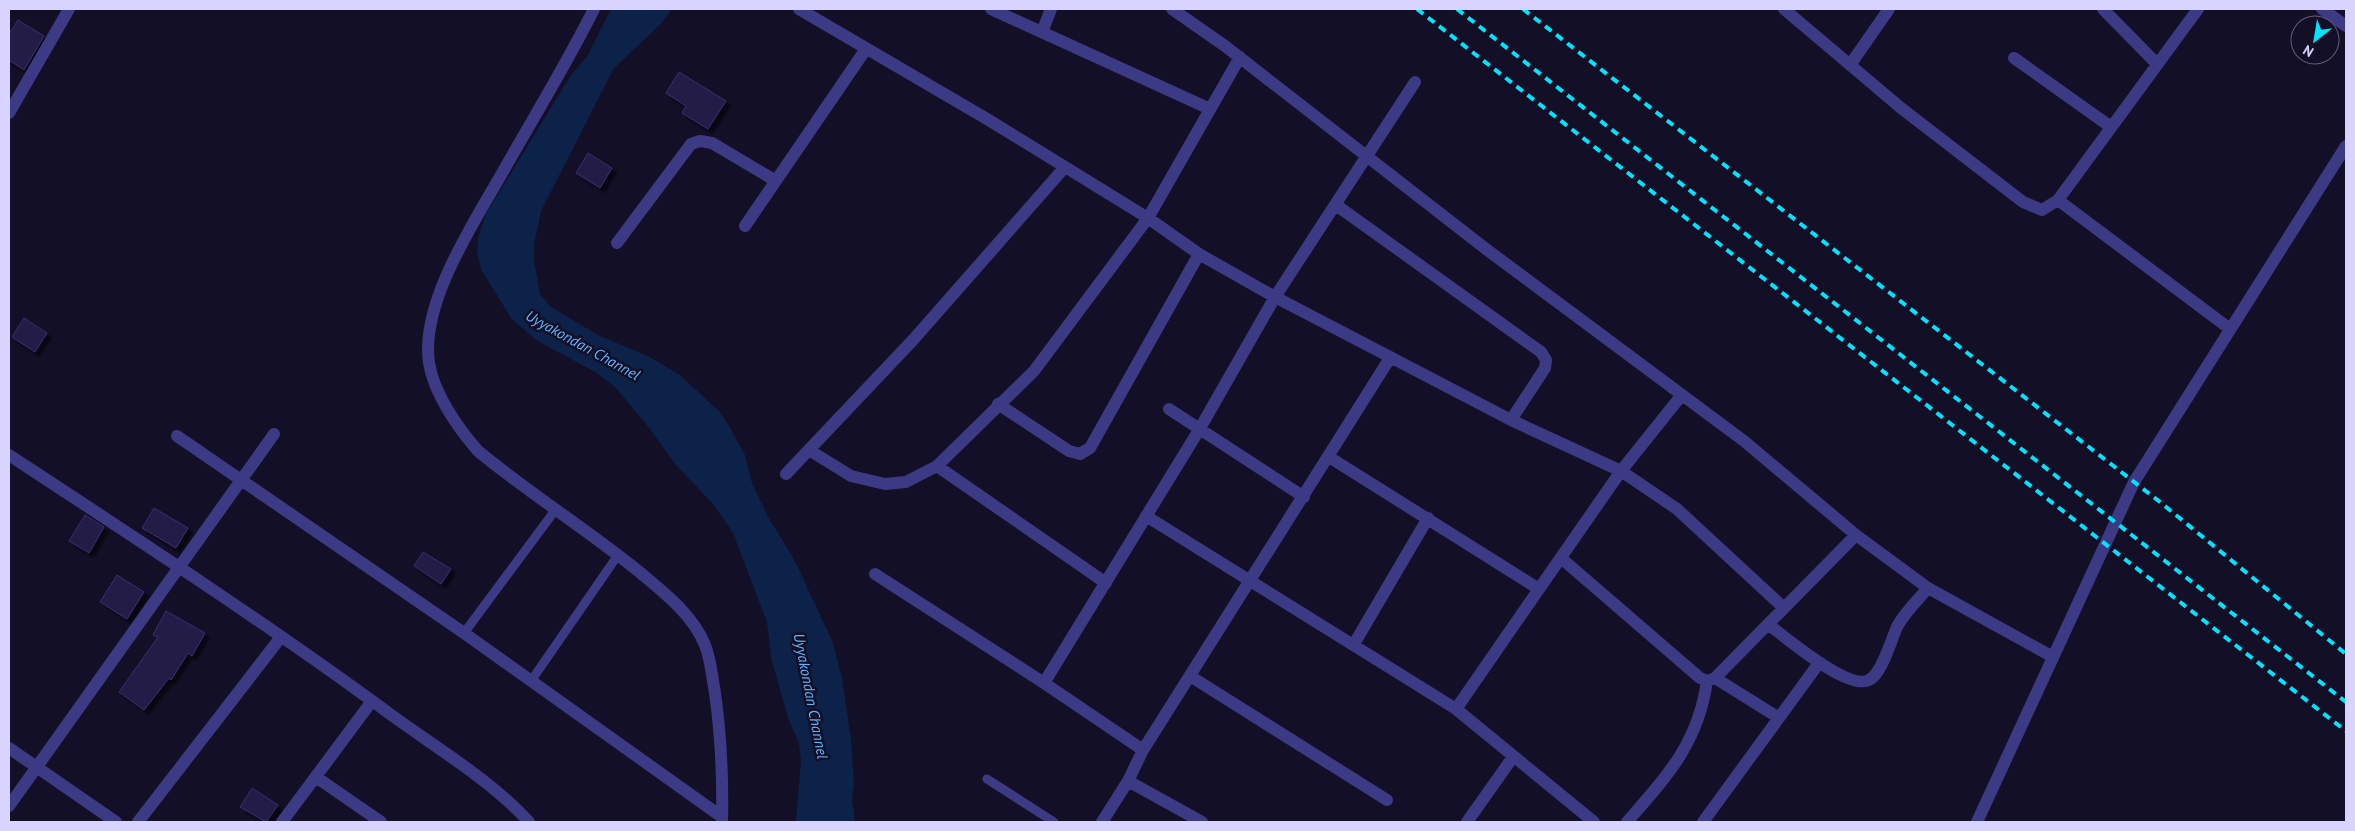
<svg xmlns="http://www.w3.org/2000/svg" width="2355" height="831" font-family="'PT Sans',sans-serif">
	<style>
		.water { fill: #0c2248 }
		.building { fill: #241b47; stroke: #3b2d73; filter: url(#shadow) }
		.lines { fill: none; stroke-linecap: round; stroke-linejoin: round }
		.lane { stroke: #3d3a85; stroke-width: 9 }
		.street { stroke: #3d3a85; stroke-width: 12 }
		.rail { stroke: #00e5ff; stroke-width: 4; stroke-dasharray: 8 6; stroke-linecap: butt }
		.labels { text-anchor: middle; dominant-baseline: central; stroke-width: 5; stroke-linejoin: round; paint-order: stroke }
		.water-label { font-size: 15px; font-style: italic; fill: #62b6ff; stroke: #130f26 }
	</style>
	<defs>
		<filter id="shadow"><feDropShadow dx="4.5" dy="4.5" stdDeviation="1" flood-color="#0009"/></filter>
	</defs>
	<rect width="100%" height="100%" fill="#130f26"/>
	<path class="water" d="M611,9H672L661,24L614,68L541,211L534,245V260L540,294L551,307L598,335L648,356L680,375L720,412L729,426L745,455L752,483L768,517L794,559L833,643L842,678L851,739L854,784L852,799L855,822H796L801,760L799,743L789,721L771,658L767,622L733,533L714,505L675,464L647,425L615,387L597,373L536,340L511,318L481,269L477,253L478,238L486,214L571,75L588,55Z"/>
	<path class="building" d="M18,20L44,36L24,70L9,60V34Z
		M679,72L726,101L708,129L682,113L686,106L666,93Z
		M588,153L612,168L600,188L576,173Z
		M24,318L47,333L35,352L12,337Z
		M154,508L188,528L176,548L142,528Z
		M85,515L104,527L89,553L69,541Z
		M423,552L451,569L441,584L414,566Z
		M117,575L144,592L127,619L100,602Z
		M166,611L205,633L192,656L188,653L171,680L169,678L144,710L119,692L158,637L153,635Z
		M252,788L278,805L266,822L240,807Z"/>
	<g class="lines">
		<path class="lane" d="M464,633L556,509
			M531,681L618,555
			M987,779L1054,822"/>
		<path class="street" d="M594,9C567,63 535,115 505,168C476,220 420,301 429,363C434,394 458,428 478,451C529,493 585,528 637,570C662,591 692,613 705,645C711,660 712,677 715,693C721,736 723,779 722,822
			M799,9L987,119L1148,218L1199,254L1275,297L1415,82
			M991,9L1210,109
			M1172,9L1225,46L1486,249L1744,441L1856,535L1928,588L2053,657
			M1784,9L1901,108L2023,202L2042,210L2058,200L2198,9
			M2103,9L2157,64
			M2322,9L2346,26
			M1042,32L1051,9
			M2014,58L2111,127
			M1850,65L1889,9
			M9,113L69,9
			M2058,200L2230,329
			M1336,205L1541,352L1546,360L1545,368L1511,420
			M745,226L866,49
			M617,243L691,144L700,141L712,143L776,181
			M998,404L1069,451L1080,454L1090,448L1199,254
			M1169,409L1304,497
			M177,436L464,633L722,817
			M809,450L851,476L885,484L906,482L937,466L1034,371L1148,218L1240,57
			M9,455C137,539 266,623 390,714C435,747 492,781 529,822
			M1329,457L1539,589L1621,471L1677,509L1784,608
			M937,466L1106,583
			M786,474L913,340L1065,167
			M1146,516L1456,709L1594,822
			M1561,558L1700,678L1707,681L1715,678L1856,535
			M875,574L1044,683
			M1768,624C1785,637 1848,691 1869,680C1882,674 1891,640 1897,627C1904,613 1918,600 1928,588
			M1354,644L1428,518
			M1190,676L1387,800
			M1715,678L1779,718
			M1456,709L1539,589
			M9,748L116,822
			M1143,750L1044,683L1199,430L1275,297L1511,420L1621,471L1681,396
			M316,777L381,822
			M1128,781L1202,822
			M9,806L274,434
			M138,822L281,637
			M282,822L372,701
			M1102,822L1128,781L1143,750L1390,358
			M1467,822L1513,757
			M1627,822C1667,776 1698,744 1707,681
			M1703,822L1819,663
			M1977,822L2134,482L2346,146"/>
		<path class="rail" d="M1417,9L2346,731
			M1457,9L2346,702
			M1523,9L2160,502L2346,654"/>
	</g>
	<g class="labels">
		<g class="water-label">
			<text transform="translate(583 345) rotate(29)">Uyyakondan Channel</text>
			<text transform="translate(811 696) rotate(79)">Uyyakondan Channel</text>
		</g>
	</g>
	<rect width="2355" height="831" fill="none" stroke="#d9d4ff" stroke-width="20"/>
	<g transform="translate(2315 40) rotate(211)"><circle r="24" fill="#130f26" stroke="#625e7d"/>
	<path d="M0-4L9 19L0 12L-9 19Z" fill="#00e5ff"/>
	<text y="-8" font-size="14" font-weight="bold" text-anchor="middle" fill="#d9d4ff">N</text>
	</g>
</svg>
